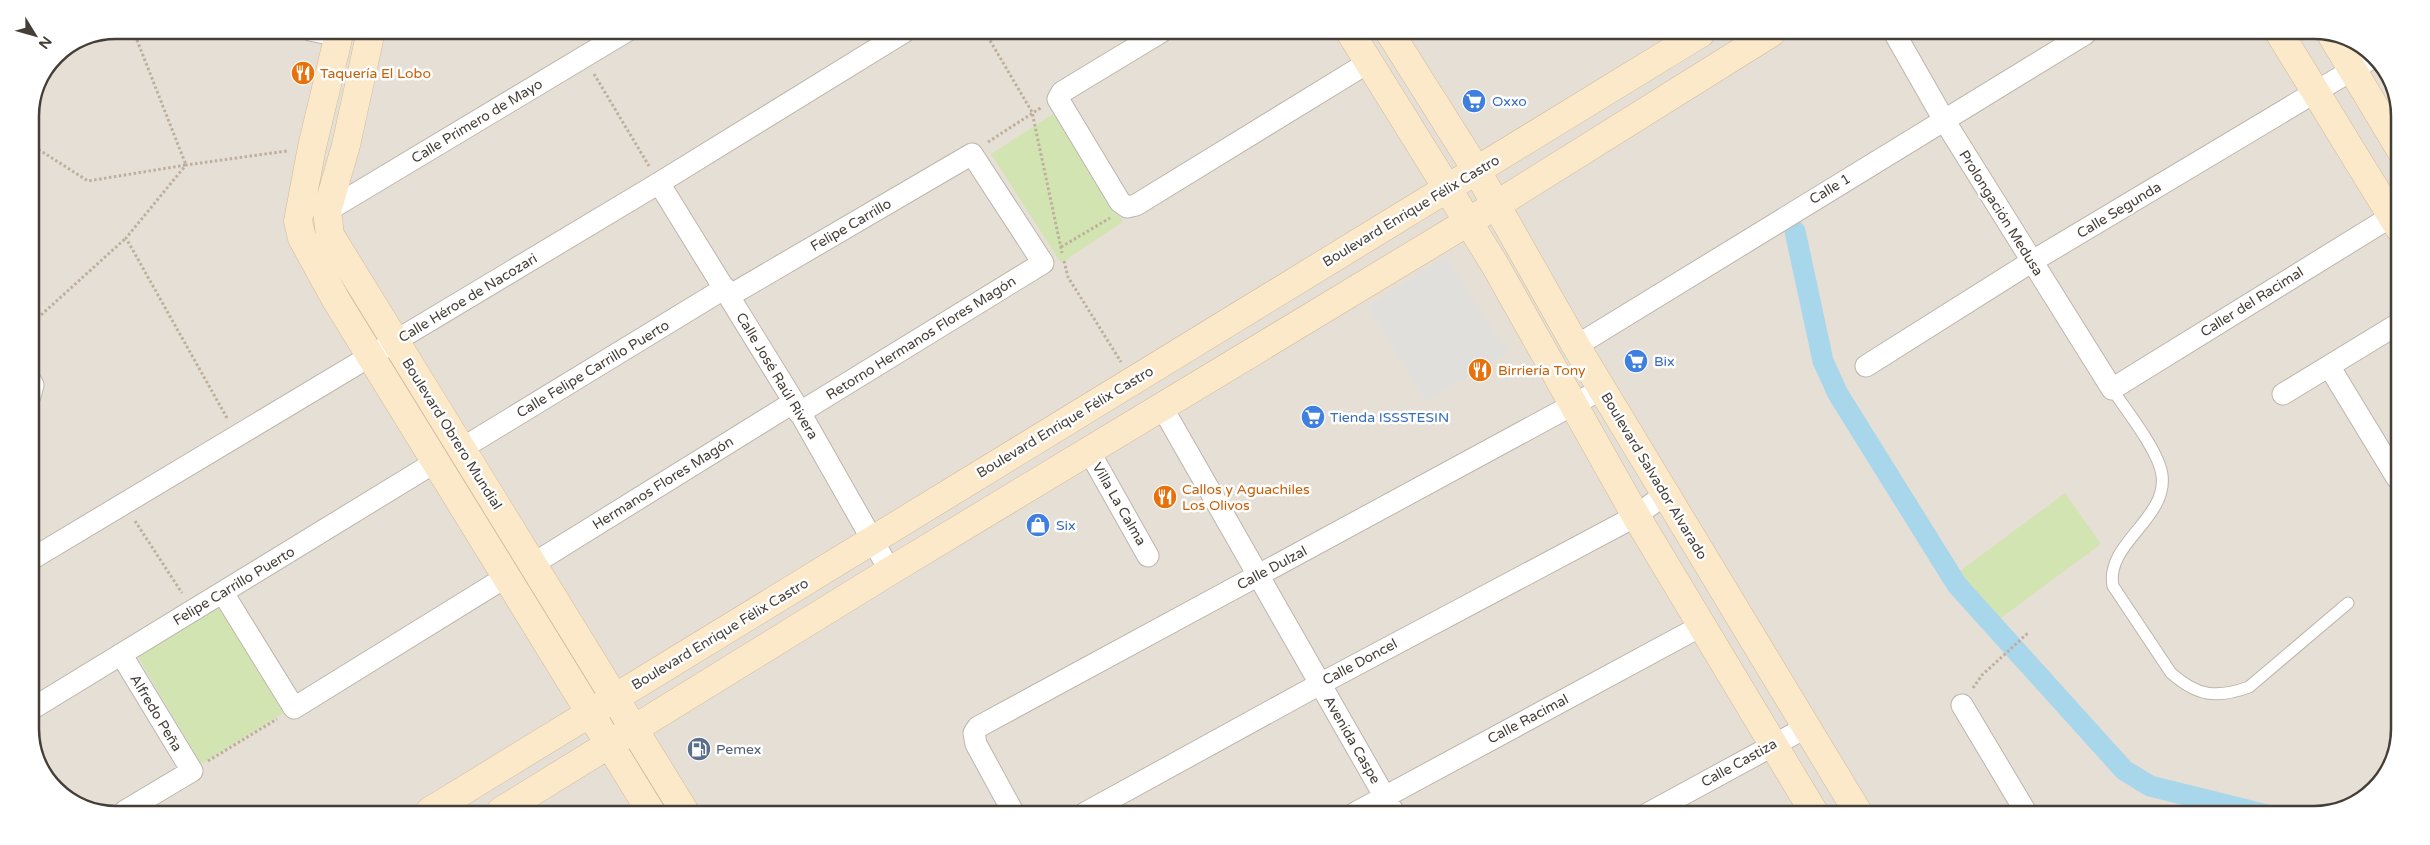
<svg xmlns="http://www.w3.org/2000/svg" width="2430" height="845" font-family="'Varela Round',sans-serif">
	<style>
		.residential { fill: #e6dfd6 }
		.green { fill: #d3e4b3 }
		.parking { fill: #e1dfdc }
		.lines { fill: none; stroke-linecap: round; stroke-linejoin: round }
		.canal { stroke: #a8d7eb; stroke-width: 21 }
		.lane-casing { stroke: #bdb5ab; stroke-width: 13 }
		.street-casing { stroke: #bdb5ab; stroke-width: 23 }
		.secondary-casing { stroke: #cfbb9a; stroke-width: 29 }
		.path { stroke: #beaf9d; stroke-width: 3; stroke-dasharray: 2.5 2.5; stroke-linecap: butt }
		.lane { stroke: #fff; stroke-width: 11 }
		.street { stroke: #fff; stroke-width: 21 }
		.secondary { stroke: #fbe9ca; stroke-width: 28 }
		.labels { text-anchor: middle; dominant-baseline: central; stroke-width: 5; stroke-linejoin: round; paint-order: stroke }
		.food-label { font-size: 14px; fill: #c56008; stroke: #fff; text-anchor: start }
		.shop-label { font-size: 14px; fill: #366cbe; stroke: #fff; text-anchor: start }
		.street-label { font-size: 14px; fill: #453e37; stroke: #fff }
		.service-label { font-size: 14px; fill: #4e5e75; stroke: #fff; text-anchor: start }
		.rim { fill: none; stroke: #453e37; stroke-width: 2.5 }
	</style>
	<rect width="100%" height="100%" fill="#f3eee8"/>
	<path class="residential" d="M116,30L2342,34L2382,63L2400,110L2396,757L2366,798L2315,815L88,811L48,782L30,735V110L55,55L83,36Z"/>
	<path class="green" d="M1053,114L1123,222L1061,263L991,154Z
		M2065,493L2101,544L1997,621L1960,571Z
		M219,606L285,712L201,764L138,657Z"/>
	<path class="parking" d="M1446,256L1508,352L1426,401L1368,307Z"/>
	<g class="lines">
		<path class="canal" d="M1795,231L1823,361L1838,394L1957,585L2124,770L2150,786L2267,815"/>
		<g class="lane-casing">
			<path id="lane" d="M2112,389C2126,410 2159,451 2162,475C2168,519 2105,543 2113,586L2171,673C2197,696 2216,699 2249,687L2348,603"/>
		</g>
		<g class="street-casing">
			<path id="street" d="M310,30L339,36
				M1161,32L1062,92L1058,99L1120,202L1127,207L1136,205L1369,62
				M1895,34L1944,120L2112,389L2392,216
				M659,183L794,402L890,571
				M327,211L627,31
				M729,296L972,154L1043,263L799,413
				M1576,346L2085,34
				M1866,366L2031,262L2374,57
				M2329,366L2397,478
				M30,380L33,385L30,396
				M2283,394L2398,324
				M1162,407L1394,813
				M461,449L725,288
				M1089,451L1148,556
				M30,560L659,183L904,32
				M533,564L794,402
				M223,593L294,708L506,577
				M121,654L192,771L125,811
				M1962,705L2027,814
				M30,710L437,461
				M1013,812L976,744L974,733L978,727L1602,389
				M1085,813L1320,684L1636,516L1665,494
				M1355,813L1701,626
				M1647,814L1805,728"/>
		</g>
		<g class="secondary-casing">
			<path id="secondary" d="M340,30L312,147L298,221L302,238L336,300L651,812
				M371,31L346,145L327,211L330,235L685,812
				M1350,32L1495,265L1636,516L1815,814
				M1390,33L1477,171L1576,346L1859,814
				M2280,34L2399,228
				M2331,34L2400,149
				M430,811L1701,33
				M501,811L890,571L1496,205L1771,33"/>
		</g>
		<path class="path" d="M985,32L1032,112L1062,253
			M594,74L649,166
			M988,142L1042,107
			M30,144L88,181L186,165L133,30
			M1061,247L1110,218
			M1064,261L1068,277L1121,362
			M30,325L126,238
			M227,418L126,238L186,165L287,151
			M135,521L182,593
			M1973,688L1982,675L2029,632
			M208,761L277,719"/>
		<use href="#lane" class="lane"/>
		<use href="#street" class="street"/>
		<use href="#secondary" class="secondary"/>
	</g>
	<defs>
		<g id="restaurant-disc" transform="scale(1.25)"><circle r="9.5" fill="#e8710a" stroke="#fff"/><path d="M-5-6h1v4h1v-4h1v4h1v-4h1v5L-1.5 .5V6h-2V.5L-5-1ZM5-6V6H3V1.5H1.5Q1.5-4 5-6Z" fill="#fff"/></g>
		<g id="supermarket-disc" transform="scale(1.25)"><circle r="9.5" fill="#3f7fe0" stroke="#fff"/><path d="M-6-5.5h2.5l.6 2H6L4.5 2H-2.5L-4.4-4H-6ZM-1.5 3.2a1.3 1.3 0 1 0 .1 0ZM3 3.2a1.3 1.3 0 1 0 .1 0Z" fill="#fff"/></g>
		<g id="shop-disc" transform="scale(1.25)"><circle r="9.5" fill="#3f7fe0" stroke="#fff"/><path d="M-5-2.5h2.3a2.7 3.5 0 0 1 5.4 0H5L5.5 6h-11ZM-1.5-2.5h3a1.5 2.3 0 0 0-3 0Z" fill="#fff"/></g>
		<g id="fuel-disc" transform="scale(1.25)"><circle r="9.5" fill="#5c6f8a" stroke="#fff"/><path d="M-5.5-6h7V0h2V4h1.3V-2.5L3-4.5l.8-.8L6-3V5H2.5V1h-1V6h-7ZM-4.2-4.7v3.2H.2V-4.7Z" fill="#fff"/></g>
	</defs>
	<g fill-rule="evenodd">
		<use href="#restaurant-disc" x="303" y="73"/>
		<use href="#supermarket-disc" x="1474" y="101"/>
		<use href="#supermarket-disc" x="1636" y="361"/>
		<use href="#restaurant-disc" x="1480" y="370"/>
		<use href="#supermarket-disc" x="1313" y="417"/>
		<use href="#restaurant-disc" x="1165" y="497"/>
		<use href="#shop-disc" x="1038" y="525"/>
		<use href="#fuel-disc" x="699" y="749"/>
	</g>
	<g class="labels">
		<g class="food-label">
			<text x="320" y="73">Taquería El Lobo</text>
			<text x="1498" y="370">Birriería Tony</text>
			<text x="1182" y="489">Callos y Aguachiles<tspan x="1182" dy="16">Los Olivos</tspan></text>
		</g>
		<g class="shop-label">
			<text x="1492" y="101">Oxxo</text>
			<text x="1654" y="361">Bix</text>
			<text x="1330" y="417">Tienda ISSSTESIN</text>
			<text x="1056" y="525">Six</text>
		</g>
		<g class="street-label">
			<text transform="translate(477 121) rotate(-31)">Calle Primero de Mayo</text>
			<text transform="translate(1830 189) rotate(-31)">Calle 1</text>
			<text transform="translate(2119 210) rotate(-31)">Calle Segunda</text>
			<text transform="translate(1411 211) rotate(-31)">Boulevard Enrique Félix Castro</text>
			<text transform="translate(2001 213) rotate(58)">Prolongación Medusa</text>
			<text transform="translate(851 225) rotate(-30)">Felipe Carrillo</text>
			<text transform="translate(468 298) rotate(-31)">Calle Héroe de Nacozari</text>
			<text transform="translate(2252 302) rotate(-32)">Caller del Racimal</text>
			<text transform="translate(921 338) rotate(-32)">Retorno Hermanos Flores Magón</text>
			<text transform="translate(593 369) rotate(-31)">Calle Felipe Carrillo Puerto</text>
			<text transform="translate(777 376) rotate(59)">Calle José Raúl Rivera</text>
			<text transform="translate(1065 422) rotate(-31)">Boulevard Enrique Félix Castro</text>
			<text transform="translate(452 434) rotate(58)">Boulevard Obrero Mundial</text>
			<text transform="translate(1654 476) rotate(59)">Boulevard Salvador Alvarado</text>
			<text transform="translate(663 483) rotate(-32)">Hermanos Flores Magón</text>
			<text transform="translate(1119 504) rotate(60)">Villa La Calma</text>
			<text transform="translate(1272 568) rotate(-28)">Calle Dulzal</text>
			<text transform="translate(234 586) rotate(-31)">Felipe Carrillo Puerto</text>
			<text transform="translate(720 634) rotate(-31)">Boulevard Enrique Félix Castro</text>
			<text transform="translate(1360 662) rotate(-28)">Calle Doncel</text>
			<text transform="translate(156 713) rotate(59)">Alfredo Peña</text>
			<text transform="translate(1528 719) rotate(-28)">Calle Racimal</text>
			<text transform="translate(1352 740) rotate(60)">Avenida Caspe</text>
			<text transform="translate(1739 763) rotate(-29)">Calle Castiza</text>
		</g>
		<g class="service-label">
			<text x="716" y="749">Pemex</text>
		</g>
	</g>
	<path d="M0 0H2430V845H0ZM116 39H2314A77 77 0 0 1 2391 116V729A77 77 0 0 1 2314 806H116A77 77 0 0 1 39 729V116A77 77 0 0 1 116 39Z" fill="#fff" fill-rule="evenodd"/>
	<path class="rim" d="M116 39H2314A77 77 0 0 1 2391 116V729A77 77 0 0 1 2314 806H116A77 77 0 0 1 39 729V116A77 77 0 0 1 116 39Z"/>
	<g transform="translate(35 35) rotate(127)" stroke="#ffffff" stroke-width="4" paint-order="stroke">
	<path d="M0-4L9 19L0 12L-9 19Z" fill="#453e37"/>
	<text y="-8" font-size="14" font-weight="bold" text-anchor="middle" fill="#453e37">N</text>
	</g>
</svg>
